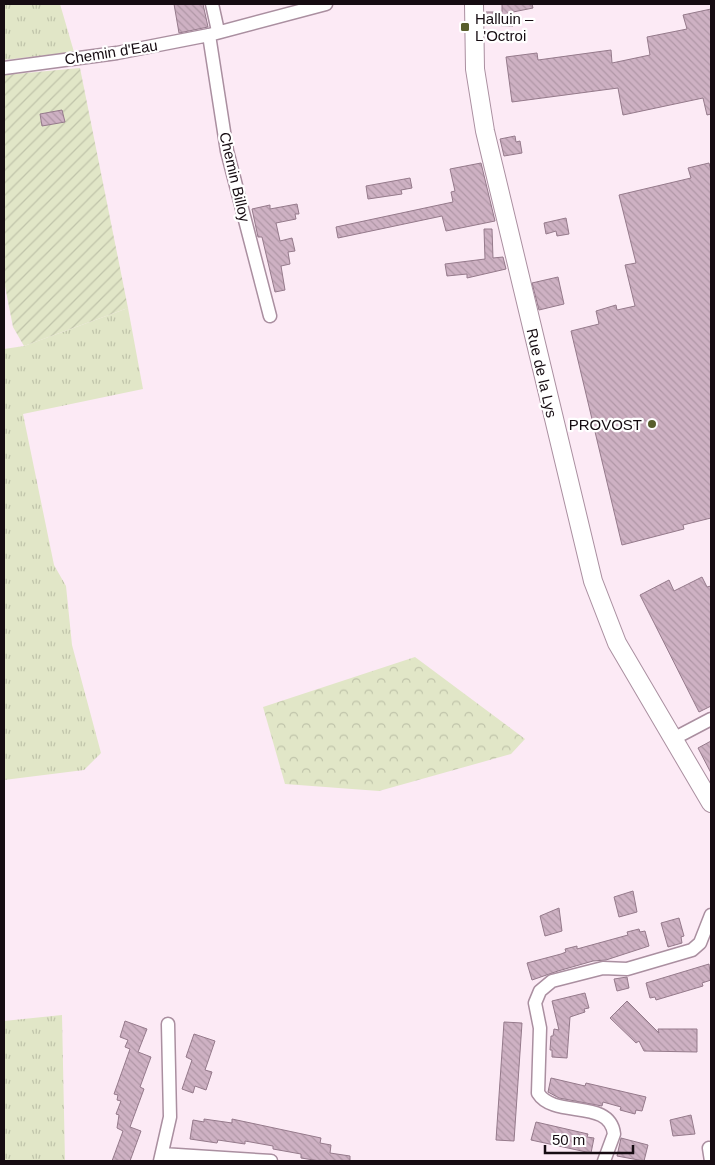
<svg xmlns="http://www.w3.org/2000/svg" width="715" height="1165" font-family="Arial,sans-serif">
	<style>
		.grass { fill: url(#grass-tufts) }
		.forest { fill: url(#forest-crowns) }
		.garden { fill: url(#garden-furrows) }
		.building { fill: url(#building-back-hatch); stroke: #957a8b }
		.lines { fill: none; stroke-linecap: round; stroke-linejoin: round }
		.street-casing { stroke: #aa8fa0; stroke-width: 15 }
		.secondary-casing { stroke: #aa8fa0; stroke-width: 20 }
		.street { stroke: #fff; stroke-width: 12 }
		.secondary { stroke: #fff; stroke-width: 18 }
		.poi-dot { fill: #585e2c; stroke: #fff; stroke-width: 2 }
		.labels { text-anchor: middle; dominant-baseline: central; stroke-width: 4.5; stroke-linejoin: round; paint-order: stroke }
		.poi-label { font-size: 15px; fill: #160c12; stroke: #fff; text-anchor: start }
		.street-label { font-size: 15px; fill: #160c12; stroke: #fff }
	</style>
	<defs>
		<pattern id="grass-tufts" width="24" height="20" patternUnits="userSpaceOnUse" patternTransform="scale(1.25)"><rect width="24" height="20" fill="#e1e6c7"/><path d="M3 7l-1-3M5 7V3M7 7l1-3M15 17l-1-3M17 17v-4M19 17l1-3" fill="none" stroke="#c0c4aa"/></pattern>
		<pattern id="forest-crowns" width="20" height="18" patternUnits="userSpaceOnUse" patternTransform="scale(1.25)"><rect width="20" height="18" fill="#e1e6c7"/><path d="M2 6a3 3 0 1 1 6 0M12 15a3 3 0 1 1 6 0" fill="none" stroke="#c0c4aa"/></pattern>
		<pattern id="garden-furrows" width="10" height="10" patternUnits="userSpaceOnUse" patternTransform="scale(1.25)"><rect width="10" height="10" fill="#e1e6c7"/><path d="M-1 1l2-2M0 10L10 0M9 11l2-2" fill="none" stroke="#c0c4aa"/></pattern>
		<pattern id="building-back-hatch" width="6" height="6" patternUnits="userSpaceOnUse" patternTransform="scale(1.25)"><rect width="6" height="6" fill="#ceb1c3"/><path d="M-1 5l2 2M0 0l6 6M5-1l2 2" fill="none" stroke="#b097a6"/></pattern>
	</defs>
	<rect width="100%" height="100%" fill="#fceaf5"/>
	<path class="grass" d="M4,4H60L74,52L4,60Z
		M128,308L143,389L23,414L54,565L66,586L72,645L101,753L84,770L4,780V349L24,346Z
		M62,1015L65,1161H4V1021Z"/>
	<path class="forest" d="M415,657L525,739L511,754L379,791L285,784L263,707Z"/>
	<path class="garden" d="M80,68L128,308L24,346L13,327L4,281V75Z"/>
	<path class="building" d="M174,4H203L208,27L179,33Z
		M502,4H532L533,8L513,12V26L486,25V12H502Z
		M711,9V114L707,115L703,98L623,115L618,88L512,102L506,57L537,53L538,60L611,50L612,63L650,55L647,37L687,29L683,15Z
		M62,110L65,122L42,126L40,114Z
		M515,136L516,142L520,141L522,153L504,156L500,139Z
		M481,163L495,221L446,231L442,216L338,238L336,227L453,202L451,192L455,191L450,169Z
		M709,163L711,171V518L683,525L684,529L622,545L571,331L599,324L596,311L616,305L617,310L635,306L625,265L636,263L619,195L691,178L688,168Z
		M410,178L412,188L401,190L402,194L368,199L366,186Z
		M297,204L299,214H295L296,219L276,223L280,241L292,238L295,251L288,252L290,264L281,266L285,290L275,292L262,237H258L252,209L270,205V209Z
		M566,218L569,234L557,236L556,231L546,234L544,223Z
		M484,229H492L493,258L503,257L506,269L467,278V274L447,276L445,264L485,259Z
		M558,277L564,304L539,310L532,283Z
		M702,577L707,587L711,586V706L699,712L640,595L669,580L674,591Z
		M711,741V773L698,748Z
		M633,891L637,912L619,917L614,897Z
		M559,908L562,931L545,936L540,916Z
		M679,918L684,936L681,937L682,943L668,947L661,923Z
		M639,929L640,932L645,931L649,946L606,960L593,961L558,971L532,980L527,963L561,954L566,952L565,949L577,946V949L628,935L627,932Z
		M709,964L711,980L702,983L703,986L656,1000L655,997L650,998L646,983Z
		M627,977L629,988L617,991L614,979Z
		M585,993L589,1008L584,1009L585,1012L570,1017L567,1058L552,1057V1050H550L551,1036H553L554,1029L559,1030L552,1001Z
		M627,1001L659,1033L658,1029H697V1052L644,1051L639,1041L636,1043L610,1018Z
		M125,1021L147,1029L138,1052L151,1057L140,1087L144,1089L130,1127L141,1131L130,1161H112L123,1131L117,1128L119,1115L116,1114L121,1101L117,1100L118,1095L114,1094L130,1049L125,1047L128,1040L120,1037Z
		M504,1022L522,1023L514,1141L496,1140Z
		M194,1034L215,1041L205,1070L212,1072L206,1090L195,1086L193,1093L182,1089L192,1060L186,1057Z
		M551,1078L585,1086L586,1083L646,1097L642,1111L636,1110L635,1114L620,1110L621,1107L603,1102L602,1106L559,1098L548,1092Z
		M691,1115L695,1134L673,1136L670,1120Z
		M204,1119L232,1123V1119L321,1138L320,1143L331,1145L330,1153L350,1156V1161H320L301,1158V1154L273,1149V1146L245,1141V1144L218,1140L217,1143L190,1139L193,1120L204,1122Z
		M536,1122L588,1134L587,1137L594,1138L591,1153L531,1140Z
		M621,1138L648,1145L644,1161L617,1156Z"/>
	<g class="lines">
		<g class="street-casing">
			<path id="street" d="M212,4L218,31
				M209,35L227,151L270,316
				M4,68L117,53L209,35L326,4
				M673,739L711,719
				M709,1148L711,1161
				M162,1154L271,1161
				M160,1161L170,1117L168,1024
				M604,1161L614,1134C610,1098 554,1119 538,1093L540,1028L535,1003L540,991L552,981L603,968L627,969L692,950L700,943L711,915"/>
		</g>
		<g class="secondary-casing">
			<path id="secondary" d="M474,4L475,69L485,131L593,581L617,643L711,803"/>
		</g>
		<use href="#street" class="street"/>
		<use href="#secondary" class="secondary"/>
	</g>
	<g class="poi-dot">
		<rect x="460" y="22" width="10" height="10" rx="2.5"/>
		<circle cx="652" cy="424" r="5"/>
	</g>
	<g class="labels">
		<g class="poi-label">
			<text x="475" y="18">Halluin –<tspan x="475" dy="17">L'Octroi</tspan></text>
			<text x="642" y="424" text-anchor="end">PROVOST</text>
		</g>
		<g class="street-label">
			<text transform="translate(111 52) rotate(-9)">Chemin d'Eau</text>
			<text transform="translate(235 177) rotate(77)">Chemin Billoy</text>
			<text transform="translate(542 373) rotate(77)">Rue de la Lys</text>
		</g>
	</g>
	<rect width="715" height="1165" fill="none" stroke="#160c12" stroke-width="10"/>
	<path d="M545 1145v8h88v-8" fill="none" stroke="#160c12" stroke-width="2.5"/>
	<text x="552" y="1145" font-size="15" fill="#160c12" stroke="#ffffff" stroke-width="4" paint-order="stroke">50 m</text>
</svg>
